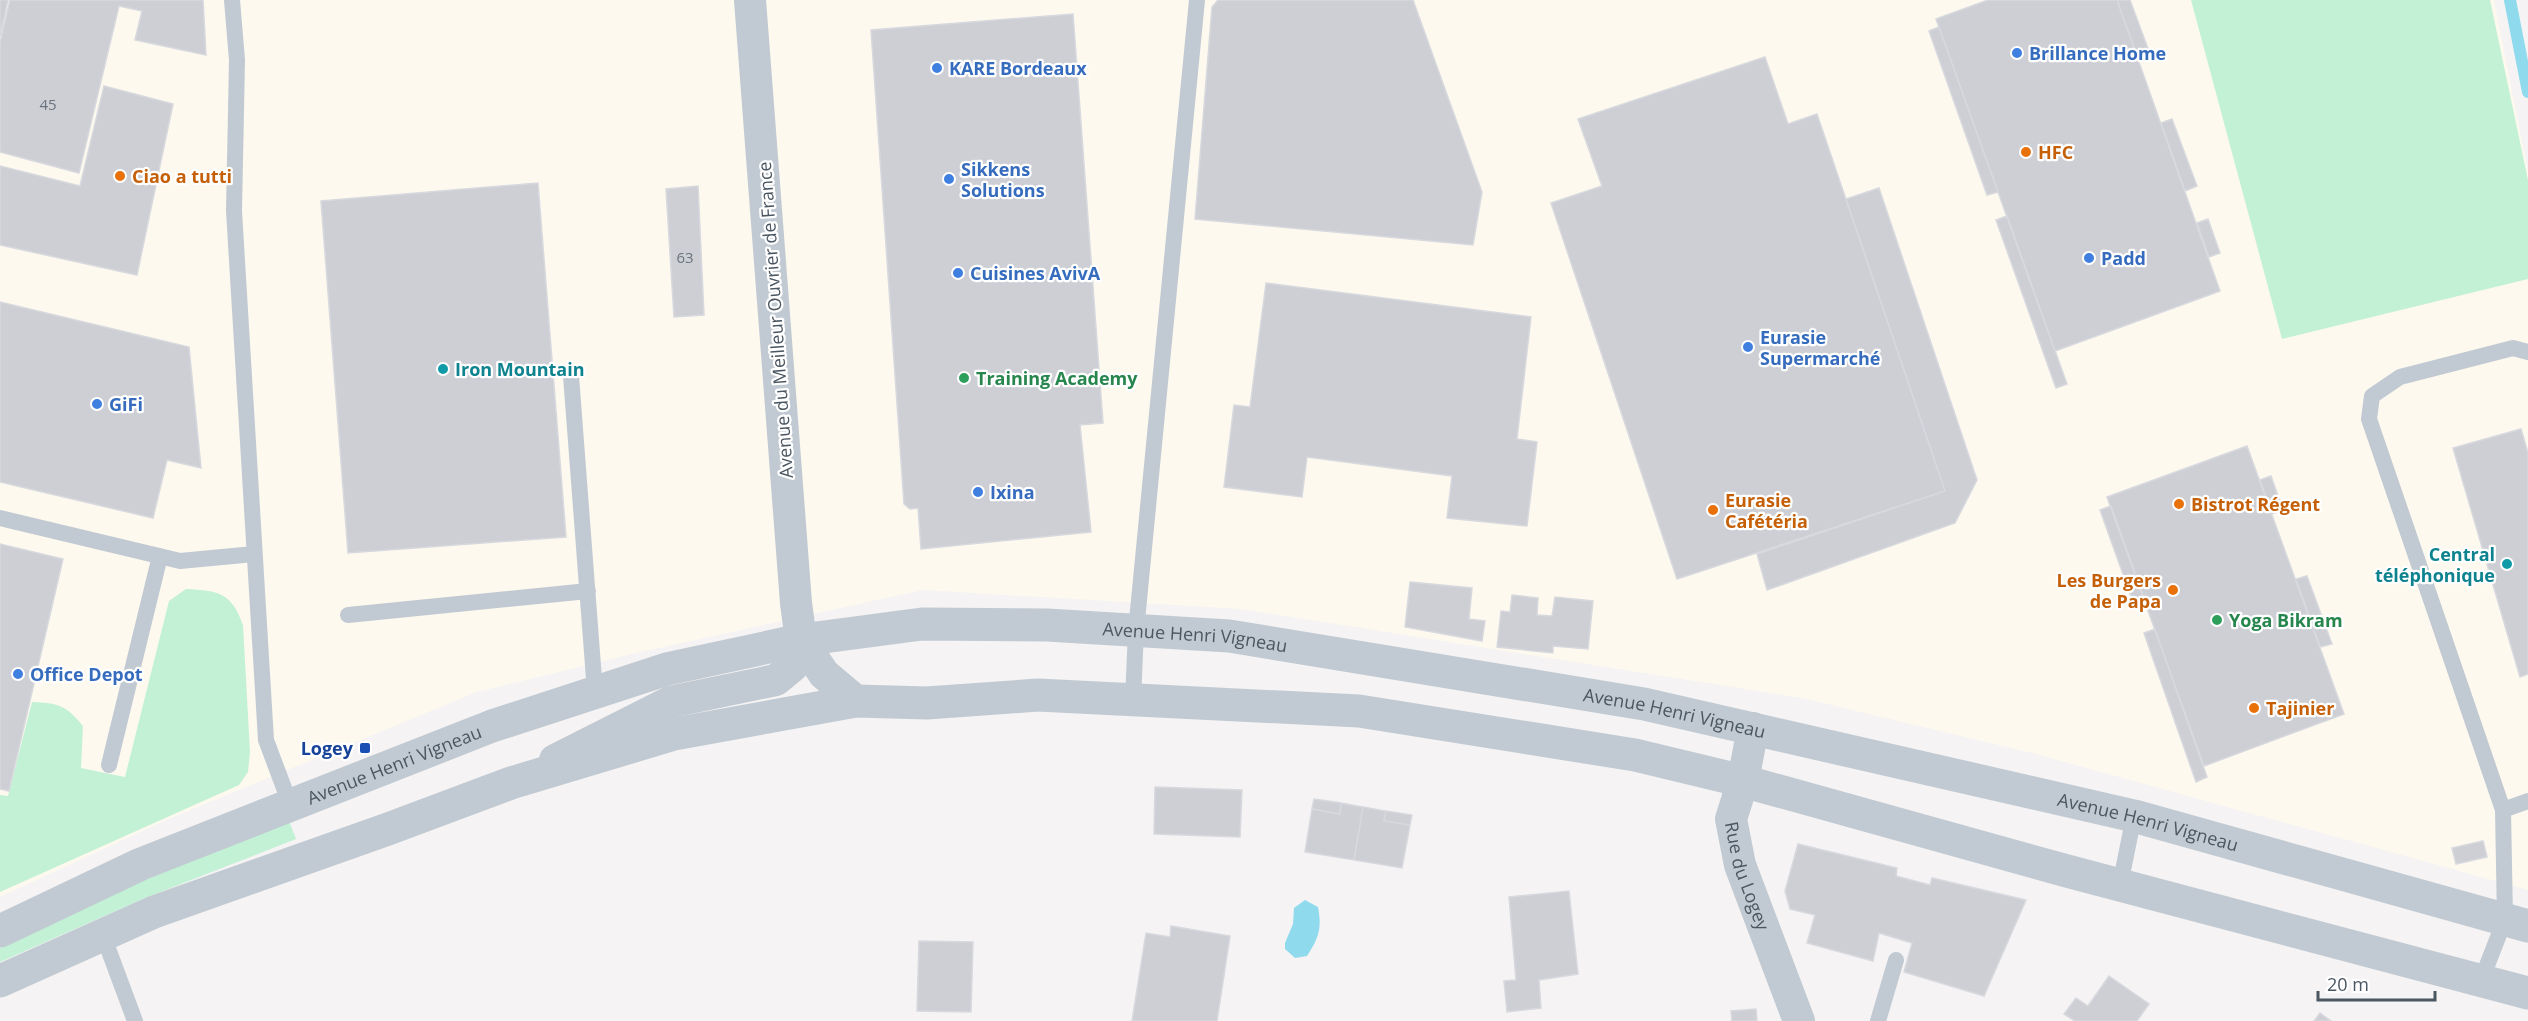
<svg xmlns="http://www.w3.org/2000/svg" width="2528" height="1021" font-family="'Open Sans',sans-serif">
	<style>
		.commercial { fill: #fdf9ef }
		.green { fill: #c3f1d5 }
		.water { fill: #90daee }
		.lines { fill: none; stroke-linecap: round; stroke-linejoin: round }
		.stream { stroke: #90daee; stroke-width: 12 }
		.building { fill: #cdcfd5; stroke: #d7d9de; stroke-width: 1.5 }
		.service { stroke: #c1cad2; stroke-width: 16 }
		.minor { stroke: #c1cad2; stroke-width: 32 }
		.tertiary { stroke: #c1cad2; stroke-width: 33 }
		.shop-dot { fill: #3f7fe0; stroke: #fff; stroke-width: 2 }
		.food-dot { fill: #e8710a; stroke: #fff; stroke-width: 2 }
		.culture-dot { fill: #0f9aa8; stroke: #fff; stroke-width: 2 }
		.leisure-dot { fill: #2e9e5b; stroke: #fff; stroke-width: 2 }
		.transit-dot { fill: #1a4fb4; stroke: #fff; stroke-width: 2 }
		.labels { text-anchor: middle; dominant-baseline: central; stroke-width: 4.5; stroke-linejoin: round; paint-order: stroke }
		.number-label { font-size: 15px; fill: #6b747e }
		.shop-label { font-size: 18px; font-weight: bold; fill: #366cbe; stroke: #fff; text-anchor: start }
		.food-label { font-size: 18px; font-weight: bold; fill: #c56008; stroke: #fff; text-anchor: start }
		.street-label { font-size: 18px; fill: #4a5661; stroke: #fff }
		.culture-label { font-size: 18px; font-weight: bold; fill: #0d838f; stroke: #fff; text-anchor: start }
		.leisure-label { font-size: 18px; font-weight: bold; fill: #27864d; stroke: #fff; text-anchor: start }
		.transit-label { font-size: 18px; font-weight: bold; fill: #164399; stroke: #fff; text-anchor: end }
	</style>
	<rect width="100%" height="100%" fill="#f5f3f3"/>
	<path class="commercial" d="M0,0H2494L2528,172V890L2036,754L1802,698L1241,609L923,590L636,653L477,692L166,820L0,897Z"/>
	<path class="green" d="M2191,0H2490L2528,180V279L2282,339Z
		M186,589C219,591 231,592 243,625L250,752L248,772L239,785L0,892V795L8,796L32,702C58,703 66,705 83,726L81,768L125,777L169,601Z
		M289,821L296,839L145,898L0,962V948C94,899 191,860 289,821Z"/>
	<path class="water" d="M1305,900L1318,907C1322,928 1319,938 1307,956L1295,958L1285,949V943L1293,924L1294,908Z"/>
	<g class="lines">
		<path class="stream" d="M2510,0L2528,92"/>
	</g>
	<path class="building" d="M0,0H8L0,36Z
		M10,0H203L206,55L135,40L142,11L119,6L79,173L0,152V42Z
		M1218,0H1413L1482,192L1473,245L1195,219L1212,7Z
		M1988,0H2117L2220,291L2055,351L1936,19Z
		M2117,0H2130L2150,54L2138,58Z
		M1073,14L1103,423L1080,425L1091,532L921,549L918,508L910,509L904,504L871,30Z
		M1939,27L1998,192L1987,195L1929,31Z
		M1765,57L1788,124L1817,114L1945,491L1677,579L1551,203L1602,186L1578,119Z
		M104,86L173,104L137,275L0,245V166L80,186Z
		M2172,119L2197,186L2185,191L2161,123Z
		M538,183L566,537L348,553L321,201Z
		M698,186L704,315L674,317L666,189Z
		M1879,188L1977,480L1955,523L1767,590L1757,554L1945,491L1846,199Z
		M2007,216L2067,384L2056,388L1996,220Z
		M2208,219L2220,253L2209,257L2197,223Z
		M1266,283L1531,317L1517,439L1537,442L1527,526L1447,518L1452,476L1307,457L1302,497L1224,487L1234,405L1250,407Z
		M0,302L189,347L201,468L167,460L153,518L0,482Z
		M2521,429L2528,453V674L2520,677L2453,448Z
		M2247,446L2344,714L2204,766L2107,497Z
		M2271,476L2283,510L2272,514L2260,480Z
		M2111,506L2144,598L2133,602L2100,510Z
		M0,544L63,559L9,791L0,789Z
		M2307,576L2332,644L2320,647L2296,579Z
		M1410,582L1472,588L1469,619L1485,621L1482,641L1405,627Z
		M1512,595L1538,598L1537,615L1552,616L1555,597L1593,601L1588,649L1553,646V653L1497,647L1501,611L1510,612Z
		M2155,629L2207,777L2196,782L2144,633Z
		M1155,787L1242,790L1240,837L1154,834Z
		M1314,799L1341,803L1340,814L1312,809Z
		M1341,803L1363,807L1354,860L1305,852L1312,809L1340,814Z
		M1363,807L1386,811L1384,821L1410,825L1402,868L1354,860Z
		M1386,811L1412,815L1410,825L1384,821Z
		M2483,841L2487,857L2456,864L2452,848Z
		M1798,844L1897,868L1896,876L1930,885L1932,878L2026,900L1984,996L1904,972L1912,943L1879,933L1873,961L1807,943L1815,915L1790,909L1785,891Z
		M1569,891L1578,974L1539,980L1541,1008L1507,1012L1504,981L1516,980L1509,897Z
		M1171,926L1230,936L1217,1021H1132L1146,933L1170,937Z
		M919,941L973,942L971,1012L917,1011Z
		M2109,976L2149,1004L2137,1021H2075L2064,1014L2076,998L2088,1006Z
		M1756,1009L1757,1021H1732L1731,1011Z
		M2320,1013L2331,1021H2314Z"/>
	<g class="lines">
		<path class="service" d="M232,0L237,60L234,211L266,740L290,804
			M571,376L595,692
			M0,518L180,561L254,554
			M348,615L588,591
			M1133,700L1136,631L1197,0
			M109,765L160,556
			M2503,810L2528,801
			M2120,885L2134,816
			M103,935L135,1021
			M2481,981L2505,919L2503,810L2369,419L2372,396L2400,377L2513,348L2528,352
			M1878,1021L1896,960"/>
		<g class="minor">
			<path d="M801,640L824,674L856,701"/>
			<path id="s1" d="M1753,728L1743,781L1731,819L1740,865L1799,1021"/>
			<path d="M555,760L670,702L776,680L793,666L801,640L796,603L750,0"/>
		</g>
		<g class="tertiary">
			<path id="s2" d="M0,931L141,864L492,726L667,669L801,640L922,624L1047,625L1229,636L1644,704L2134,816L2528,926"/>
			<path d="M0,981L154,912L388,829L511,783L674,734L856,701L927,703L1038,695L1359,711L1635,755L1743,781L2067,871L2528,993"/>
		</g>
	</g>
	<g class="shop-dot">
		<circle cx="2017" cy="53" r="6"/>
		<circle cx="937" cy="68" r="6"/>
		<circle cx="949" cy="179" r="6"/>
		<circle cx="2089" cy="258" r="6"/>
		<circle cx="958" cy="273" r="6"/>
		<circle cx="1748" cy="347" r="6"/>
		<circle cx="97" cy="404" r="6"/>
		<circle cx="978" cy="492" r="6"/>
		<circle cx="18" cy="674" r="6"/>
	</g>
	<g class="food-dot">
		<circle cx="2026" cy="152" r="6"/>
		<circle cx="120" cy="176" r="6"/>
		<circle cx="2179" cy="504" r="6"/>
		<circle cx="1713" cy="510" r="6"/>
		<circle cx="2173" cy="590" r="6"/>
		<circle cx="2254" cy="708" r="6"/>
	</g>
	<g class="culture-dot">
		<circle cx="443" cy="369" r="6"/>
		<circle cx="2507" cy="564" r="6"/>
	</g>
	<g class="leisure-dot">
		<circle cx="964" cy="378" r="6"/>
		<circle cx="2217" cy="620" r="6"/>
	</g>
	<rect class="transit-dot" x="359" y="742" width="12" height="12" rx="3"/>
	<g class="labels">
		<g class="number-label">
			<text x="48" y="104">45</text>
			<text x="685" y="257">63</text>
		</g>
		<g class="shop-label">
			<text x="2029" y="53">Brillance Home</text>
			<text x="949" y="68">KARE Bordeaux</text>
			<text x="961" y="169">Sikkens<tspan x="961" dy="21">Solutions</tspan></text>
			<text x="2101" y="258">Padd</text>
			<text x="970" y="273">Cuisines AvivA</text>
			<text x="1760" y="337">Eurasie<tspan x="1760" dy="21">Supermarché</tspan></text>
			<text x="109" y="404">GiFi</text>
			<text x="990" y="492">Ixina</text>
			<text x="30" y="674">Office Depot</text>
		</g>
		<g class="food-label">
			<text x="2038" y="152">HFC</text>
			<text x="132" y="176">Ciao a tutti</text>
			<text x="1725" y="500">Eurasie<tspan x="1725" dy="21">Cafétéria</tspan></text>
			<text x="2191" y="504">Bistrot Régent</text>
			<text x="2161" y="580" text-anchor="end">Les Burgers<tspan x="2161" dy="21">de Papa</tspan></text>
			<text x="2266" y="708">Tajinier</text>
		</g>
		<g class="street-label">
			<text transform="translate(775 320) rotate(-94)">Avenue du Meilleur Ouvrier de France</text>
			<text stroke="none"><textPath href="#s2" startOffset="1250">Avenue Henri Vigneau</textPath></text>
			<text stroke="none"><textPath href="#s2" startOffset="1736">Avenue Henri Vigneau</textPath></text>
			<text stroke="none"><textPath href="#s2" startOffset="428">Avenue Henri Vigneau</textPath></text>
			<text stroke="none"><textPath href="#s2" startOffset="2222">Avenue Henri Vigneau</textPath></text>
			<text stroke="none"><textPath href="#s1" startOffset="153">Rue du Logey</textPath></text>
		</g>
		<g class="culture-label">
			<text x="455" y="369">Iron Mountain</text>
			<text x="2495" y="554" text-anchor="end">Central<tspan x="2495" dy="21">téléphonique</tspan></text>
		</g>
		<g class="leisure-label">
			<text x="976" y="378">Training Academy</text>
			<text x="2229" y="620">Yoga Bikram</text>
		</g>
		<g class="transit-label">
			<text x="353" y="748">Logey</text>
		</g>
	</g>
	<path d="M2318 991v9h117v-9" fill="none" stroke="#4a5661" stroke-width="3"/>
	<text x="2327" y="991" font-size="18" fill="#4a5661" stroke="#ffffff" stroke-width="4.5" paint-order="stroke">20 m</text>
</svg>
